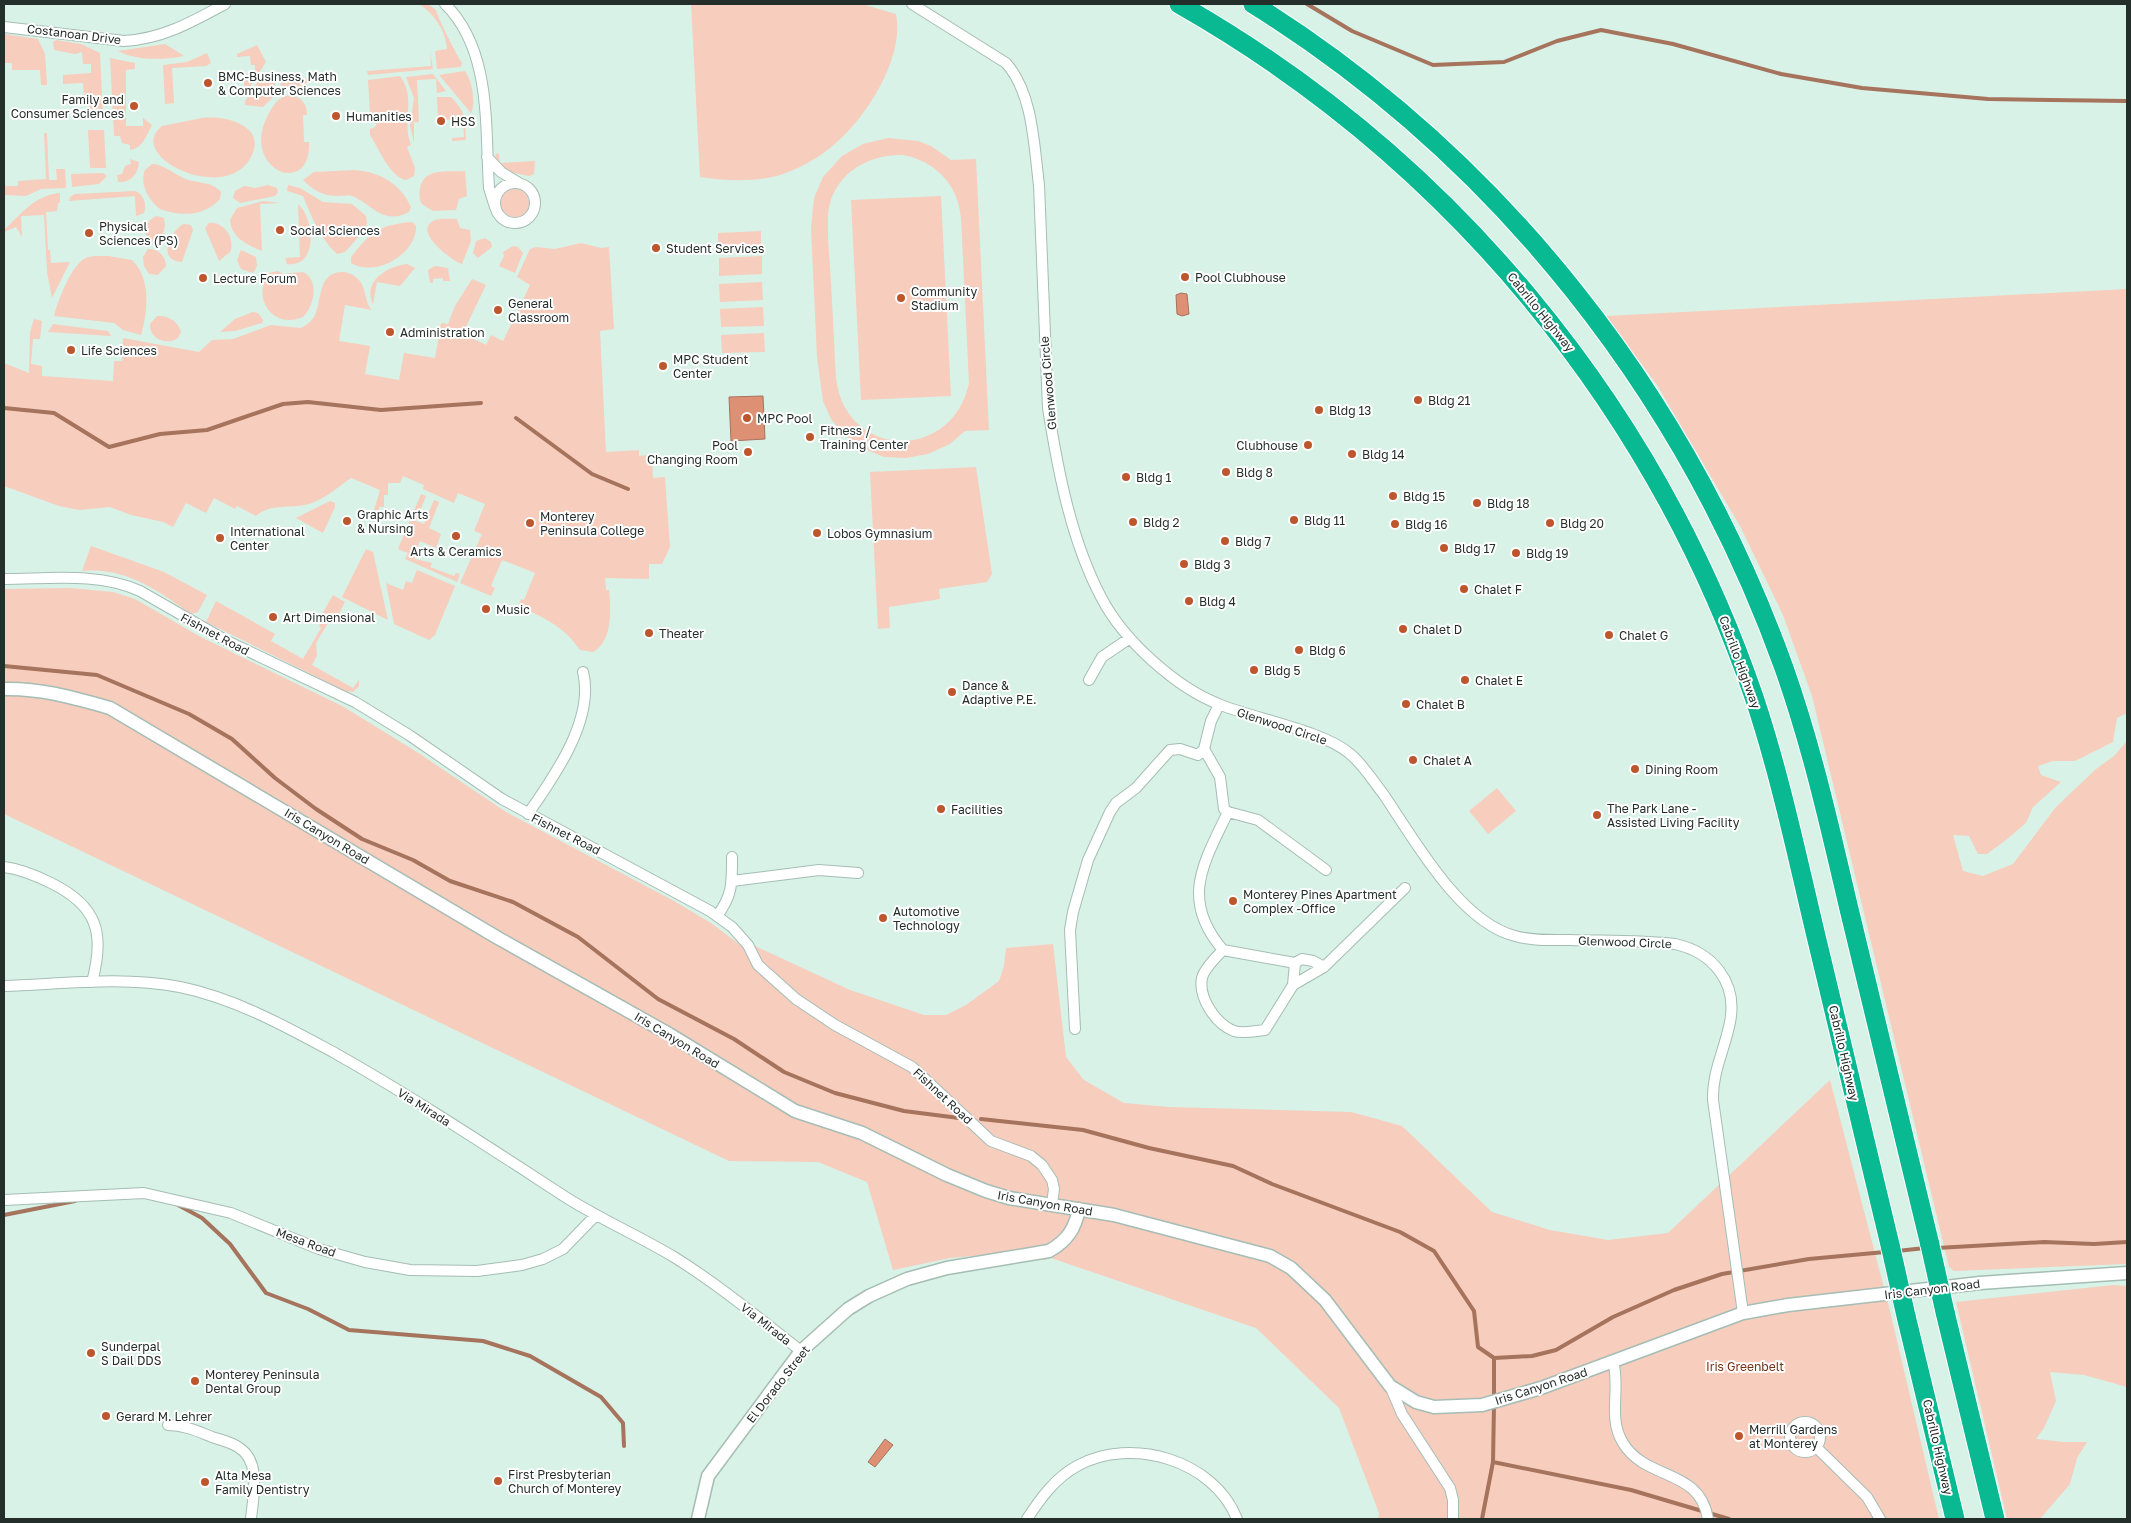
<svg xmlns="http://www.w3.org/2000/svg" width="2131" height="1523" font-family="'Golos Text',sans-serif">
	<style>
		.green { fill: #f7cdbd; fill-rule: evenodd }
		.water { fill: #dd9073; stroke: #a6735d }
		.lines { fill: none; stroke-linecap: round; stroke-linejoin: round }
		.stream { stroke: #a6735d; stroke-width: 4 }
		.minor-casing { stroke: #a5bdb4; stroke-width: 12 }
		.tertiary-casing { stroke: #a5bdb4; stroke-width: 15 }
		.motorway-casing { stroke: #fff; stroke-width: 21 }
		.minor { stroke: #fff; stroke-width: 10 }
		.tertiary { stroke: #fff; stroke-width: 12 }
		.motorway { stroke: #08b991; stroke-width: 19 }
		.motorway-bridge-casing { stroke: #fff; stroke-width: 21; stroke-linecap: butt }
		.motorway-bridge { stroke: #08b991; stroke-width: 19 }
		.poi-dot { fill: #bd562c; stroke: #fff; stroke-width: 2 }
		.labels { text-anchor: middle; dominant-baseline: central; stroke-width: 4; stroke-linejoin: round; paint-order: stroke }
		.street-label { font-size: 12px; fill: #242e2a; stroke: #fff }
		.poi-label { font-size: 12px; fill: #242e2a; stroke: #fff; text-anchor: start }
		.park-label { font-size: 12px; fill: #763013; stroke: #fff }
	</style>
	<rect width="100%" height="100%" fill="#d8f2e7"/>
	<path class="green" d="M419,4H428L436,10C436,14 458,58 462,63L461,67L437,69L435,51L447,49C445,29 435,15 419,4Z
		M691,4H862L896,14C905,59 864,122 830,148C817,159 796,170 780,175C757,182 724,181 700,177Z
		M4,34L38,39L45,54L47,85H41L40,70H12V63H4Z
		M56,40L81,44L100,53L103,118H90L89,95H84L83,83L63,84V75L91,73V64H83L82,52L75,54L54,50L53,42Z
		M165,44L184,56C164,60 137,61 118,51Z
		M257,45L266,62L248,90L244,91V75L255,73V65H251L250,56L237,57V54Z
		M430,51L433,69L368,75L367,71L431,66Z
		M207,53L211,63L206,66L172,68L174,103L165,104L163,65L187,62Z
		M110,58L135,63V69L126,70V126H143V118L152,125C146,136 143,148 130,150V145L122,143L120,136H114Z
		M465,71C472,80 476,104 471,113L439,75Z
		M263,74L276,79L273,97L263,107L245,105V101Z
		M433,74L446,91L437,93L436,79L417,80L419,122H414V143L410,126L414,98L406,77Z
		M400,76C417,100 401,120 411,145L407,147L415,168L414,176L406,180C390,177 379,149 370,135V129L375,127L378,121L374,115L370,114L368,80Z
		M305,78L309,80L299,90L282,91L280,80Z
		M290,95C301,97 307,103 307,115H303L304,142H309C312,199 239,170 268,115C273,106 278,96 290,95Z
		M437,97H451C467,114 465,118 466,140L452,141V138L464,137L463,119L438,120Z
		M202,118C226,115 269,126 250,159C223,204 124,156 162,126Z
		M88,130H104L106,168H90Z
		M44,133H47L49,180H57L56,169H65L66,188L41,189L26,196L4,195V183L5,186H18V181L46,179Z
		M888,138L918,141L931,146L951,160L976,159L989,430L965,431L950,444L928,454L906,458L884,457L862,448L845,436L831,419L823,401L817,357L811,228L814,198L823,177L842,156L863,144ZM903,155C935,161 958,184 961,218L969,383C952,463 845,459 836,378C834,347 833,315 831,283C830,261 827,237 828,215C831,176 866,154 903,155Z
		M496,153L499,154L500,163L535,161L534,174L529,176L509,172L502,168L495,158Z
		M130,159L139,162C138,174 131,183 118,182L117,175L122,174L125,166L131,164Z
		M152,164C164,164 176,176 188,180C199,183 213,182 221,192L220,199C205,216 181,217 160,209C149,201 139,184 145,170Z
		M354,170C380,172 400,183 411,207L409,212C382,226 371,203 352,196C347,195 342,196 337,196C323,196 313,190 303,180L314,172Z
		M465,171L467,196L459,199L456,210L433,211L422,204C419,199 419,194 420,188C424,167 448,172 465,171Z
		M103,173L107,176L99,184L72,187L71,174Z
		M268,185L277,188L278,192L275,196L240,203L233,198L235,191L244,186L255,188Z
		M288,185L300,188L323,202L352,204L366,216L367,224L363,232L345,252L337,254C321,240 311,216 303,196L287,191Z
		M501 203a14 14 0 1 1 28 0a14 14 0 1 1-28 0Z
		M135,191C144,194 147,205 144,213L136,216L135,196L69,201L70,197L75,194Z
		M60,193V203H58L57,211L46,212L48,250H50L51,263L70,262L52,298L47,272L44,215L21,216L22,237L16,227L4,232V230C21,214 35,195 60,193Z
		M941,196L951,396L861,400L851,200Z
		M263,201L281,203L260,204L262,251C248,245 231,238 230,220L237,208Z
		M298,204C314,217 319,268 287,264L285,258L300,257Z
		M156,216L164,218L165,226L162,238L154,242L147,238L144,228L150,220Z
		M457,219L460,228L470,230L471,241L462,264C452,261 413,232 433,221C439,218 450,219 457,219Z
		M412,222L416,226C417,254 375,278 351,263V257C371,232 378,225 412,222Z
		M209,223C224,221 236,239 230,252L219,261L205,228Z
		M183,224L191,225L193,230L182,262C157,261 169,233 183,224Z
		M761,231V249L718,251V233Z
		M485,238L491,242L492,247L478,258L473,253L476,241Z
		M581,243L601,248L609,247L614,329L600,331L606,452L639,450V456L647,455V461H652L653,478L665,477L670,547L662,564H649V579L605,578L606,590H609C611,609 613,641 593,652L580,650C564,626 543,617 518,606L521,599L524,600L535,573L502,560L491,586L495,588L491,596L460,583L482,534L474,531L485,504L458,493L454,503L423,489L424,485L403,476L400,483H388V495H384V507H379V514L374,510L380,490L351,478C338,487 326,498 312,503C293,510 271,502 256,516L237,506L235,509L214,498L206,513L186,503L173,527L163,522L131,515L110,507L79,510L59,506L4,486V363L29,373L30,332L34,319L42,321L40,339H33L31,364L42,366V376L113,381L114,361H122L123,338L199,352L212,340L233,339L271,325L301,328C307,325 312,321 315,315C322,300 318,273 341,272C348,272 353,274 358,279C367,288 364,302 372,310L345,305L339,341L370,346L365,374L399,380L404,353L435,358L441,323L448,324L455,306L472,279L486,285L461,337L465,335L486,345L491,335L503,341L530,285L517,277L530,249L536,247L555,249Z
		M513,246L518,247L523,253L515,273L499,266L504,256L503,252Z
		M148,249C158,249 166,256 166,266L158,275L149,274L144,266L143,257Z
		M241,250L256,257L257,266L253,273L241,269L237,260Z
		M108,256L132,260C151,278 148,311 141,335L123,330L114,323L54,316C58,301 70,268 84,259C90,255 100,256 108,256Z
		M762,256V274L719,276V258Z
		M407,264L415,268L400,286L377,282L373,304C362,281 388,266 407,264Z
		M435,266L448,268L450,281H443V278L433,279V283H430L428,270Z
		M278,271L283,274L303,272C320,280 314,306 303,317C273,330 251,298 269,273Z
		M762,282L763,300L720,302L719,284Z
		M2127,289V713L2117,718L2113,742L2075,761H2053L2038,766L2041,775L2061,782L2033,807L2026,823L2006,840L1987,854H1978L1969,836L1953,835L1963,871L1983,876L2013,864L2056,807L2096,769L2114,756L2127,741V1264L1954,1271L1949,1267L1812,696L1783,615L1740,526L1657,385L1606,316Z
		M763,307L764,326L721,327L720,309Z
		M253,312L258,313L263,320L262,323L235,331L220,332L235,319Z
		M157,316C168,315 178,321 181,332L178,338C167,346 149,339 150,324Z
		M53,324L108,331L111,336L48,332Z
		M764,333L765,352L722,353L721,335Z
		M976,467L992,574L987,582L939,589L940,599L889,607L890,628L878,629L870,472Z
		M421,494L426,496L416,521L424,524L434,500L439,502L429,528L441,534L436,548L420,541L414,555L415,559L432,563L430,567L454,576L456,573L460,574L457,582L405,559L408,553L398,549Z
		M330,501L335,503V507L323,533L296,518Z
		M91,546L164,572L207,595L198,612L191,614C157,590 126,567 82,571Z
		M366,549L373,552L388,620L342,597Z
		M417,570L455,586L435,635L429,640L394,624L386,583L403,590L406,581L412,583Z
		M70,588L113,592L135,599L199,636L344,707L420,754L506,812L674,901L711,923L739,944L755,946L850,990L924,1015H946L966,1005L999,981L1004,966L1006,948L1053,944L1066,1057L1084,1080L1124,1103L1169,1107L1351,1112L1402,1126L1492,1212L1550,1230L1608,1240L1668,1233L1830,1080L1890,1311L1939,1519H1378L1379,1513L1339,1408L1256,1328L1051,1258L1044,1260L1037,1250L950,1258L893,1270L867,1182L818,1162L729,1161L4,814V589Z
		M333,595L345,602L337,618L328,623L316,643L317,656L312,665L353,688L359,680V686L353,692L345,691L206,622L216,601L275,634L271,641L303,659L321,628L319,626L324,618L321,616Z
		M1497,788L1516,811L1488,834L1469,811Z
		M2113,1285L2127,1286V1387L2084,1375L2050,1372L2056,1401L2044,1428L2036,1439L2064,1442H2087L2077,1458L2070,1484L2040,1519H2007L1956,1302Z"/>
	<path class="water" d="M1181,293L1187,294L1189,314L1182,316L1177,314L1176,295Z
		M763,396L765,439L731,441L729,397Z
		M885,1439L893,1445L875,1467L868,1462Z"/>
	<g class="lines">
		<path class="stream" d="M1307,4L1352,31L1433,65L1504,62L1557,41L1601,30L1673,44L1781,74L1862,88L1988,99L2127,101
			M4,408L54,413L109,447L160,434L207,430L283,404L308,402L381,410L481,403
			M516,418L592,474L628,489
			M4,666L97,675L189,714L232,739L275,778L316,809L362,839L413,860L450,881L513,902L578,937L658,999L734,1039L784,1072L835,1093L904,1111L959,1118
			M981,1119L1083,1130L1149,1148L1233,1166L1272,1184L1400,1232L1434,1251L1474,1311L1478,1347L1494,1358L1532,1356L1556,1350L1613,1317L1674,1290L1722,1274L1809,1259L1885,1252
			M178,1205L202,1218L230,1244L266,1293L308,1309L349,1330L483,1341L530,1356L601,1397L623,1423L624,1446
			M4,1215L75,1201
			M1937,1248L2044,1242L2094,1244L2127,1242
			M1897,1251L1925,1248
			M1494,1398V1358
			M1493,1462L1631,1490L1729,1519
			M1482,1519L1493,1462L1494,1405"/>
		<g class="minor-casing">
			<path id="minor" d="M445,4C492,50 485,127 489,188L495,207
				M912,4L1006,63C1033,93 1034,146 1039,185L1048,408C1058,471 1071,540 1101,597C1123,640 1176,688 1221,705C1256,719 1323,731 1349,753C1363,764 1373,781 1384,795C1415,841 1460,922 1515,936C1533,941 1552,940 1570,940C1605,941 1640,940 1675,944C1712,952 1738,982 1730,1022C1725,1049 1712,1072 1713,1100L1743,1313
				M4,27L124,41C162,39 192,22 225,4
				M487,157L501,172L519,183
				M495 203a20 20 0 1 1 40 0a20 20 0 1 1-40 0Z
				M4,579C49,579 98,572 140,591L227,641L355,702L409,735L502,799L710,911L732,927L748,945L758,965L796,999L835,1025L912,1067L991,1141L1031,1156L1042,1165L1052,1180L1054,1189L1052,1204
				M1089,680L1102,657L1130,638
				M1204,749L1211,721L1219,705
				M1228,812C1203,864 1180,900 1223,950L1295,963
				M528,814C554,777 595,719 583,672
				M4,867C20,869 37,876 51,883C98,906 105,934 92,982
				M732,881L819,870L858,873
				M717,916C733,895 732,882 732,857
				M1223,950C1216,957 1204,969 1202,978C1198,998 1216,1024 1234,1031C1243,1034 1256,1031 1265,1030L1293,985L1324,967L1405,888
				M1293,985L1295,963L1302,959L1313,961L1324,967
				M4,986C62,984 122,976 180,987C234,998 285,1026 333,1052C413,1097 490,1148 567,1198C602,1220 639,1236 674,1257C719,1285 760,1319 801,1351
				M1075,1029L1070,930L1073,912L1088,860L1110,812L1116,803L1136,788L1170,750L1180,749L1198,755L1204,749L1220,777L1224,809L1228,812L1258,820L1326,870
				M4,1200L144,1193L231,1213L319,1249L365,1262L410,1270L477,1271L522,1265L543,1259L563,1249L595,1216
				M1613,1361C1621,1389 1607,1417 1623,1443C1646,1481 1700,1468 1708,1519
				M1390,1386L1402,1414L1450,1488L1453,1500V1519
				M1790 1437a15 15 0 1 1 30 0a15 15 0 1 1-30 0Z
				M168,1425C184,1425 197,1431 212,1437C221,1440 231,1442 238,1447C262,1461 253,1497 251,1519
				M1816,1447L1867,1497L1880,1519
				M1027,1519C1040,1499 1055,1478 1077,1466C1131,1436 1214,1460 1237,1519"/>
		</g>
		<g class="tertiary-casing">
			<path id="tertiary" d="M4,689C41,688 74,698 110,708L498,938L669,1034L795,1111L862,1133L947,1175L986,1191L1009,1198L1114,1215L1270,1256L1291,1268L1325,1300L1390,1386L1416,1402L1434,1407L1482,1405L1541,1388L1743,1313L1788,1305L1980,1283L2127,1273
				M698,1519L708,1476L801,1351L848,1309L869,1296L907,1279L947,1268L1049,1251C1067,1241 1075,1229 1079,1209"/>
		</g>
		<g class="motorway-casing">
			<path id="motorway" d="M1179,4C1448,157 1653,403 1754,697C1780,775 1797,856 1816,936C1841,1040 1866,1145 1891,1249
				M1253,4C1500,158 1686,395 1784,668C1812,747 1830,828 1849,909C1876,1021 1903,1133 1930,1245
				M1945,1312L1995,1519
				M1906,1316L1955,1519"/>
		</g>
		<use href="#minor" class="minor"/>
		<use href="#tertiary" class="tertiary"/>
		<use href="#motorway" class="motorway"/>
		<g class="motorway-bridge-casing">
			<path id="motorway-bridge" d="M1930,1245L1945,1312
				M1891,1249L1906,1316"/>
		</g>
		<use href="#motorway-bridge" class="motorway-bridge"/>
	</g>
	<g class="poi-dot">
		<circle cx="208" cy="83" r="5"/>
		<circle cx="134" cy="106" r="5"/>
		<circle cx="336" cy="116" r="5"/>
		<circle cx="441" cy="121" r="5"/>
		<circle cx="280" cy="230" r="5"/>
		<circle cx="89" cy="233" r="5"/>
		<circle cx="656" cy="248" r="5"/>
		<circle cx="1185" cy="277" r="5"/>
		<circle cx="203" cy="278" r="5"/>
		<circle cx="901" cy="298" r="5"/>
		<circle cx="498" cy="310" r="5"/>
		<circle cx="390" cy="332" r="5"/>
		<circle cx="71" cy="350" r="5"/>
		<circle cx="663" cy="366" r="5"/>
		<circle cx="1418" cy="400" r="5"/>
		<circle cx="1319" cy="410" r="5"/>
		<circle cx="747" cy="418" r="5"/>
		<circle cx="810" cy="437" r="5"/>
		<circle cx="1308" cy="445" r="5"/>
		<circle cx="748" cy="452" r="5"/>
		<circle cx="1352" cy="454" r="5"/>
		<circle cx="1226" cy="472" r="5"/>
		<circle cx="1126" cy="477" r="5"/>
		<circle cx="1393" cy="496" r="5"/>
		<circle cx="1477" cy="503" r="5"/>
		<circle cx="1294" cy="520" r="5"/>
		<circle cx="347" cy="521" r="5"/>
		<circle cx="1133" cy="522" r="5"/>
		<circle cx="530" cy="523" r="5"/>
		<circle cx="1550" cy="523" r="5"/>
		<circle cx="1395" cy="524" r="5"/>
		<circle cx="817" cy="533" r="5"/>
		<circle cx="456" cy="536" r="5"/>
		<circle cx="220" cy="538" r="5"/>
		<circle cx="1225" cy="541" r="5"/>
		<circle cx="1444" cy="548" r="5"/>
		<circle cx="1516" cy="553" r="5"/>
		<circle cx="1184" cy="564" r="5"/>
		<circle cx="1464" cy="589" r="5"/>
		<circle cx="1189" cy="601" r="5"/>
		<circle cx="486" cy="609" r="5"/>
		<circle cx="273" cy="617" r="5"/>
		<circle cx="1403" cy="629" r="5"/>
		<circle cx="649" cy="633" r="5"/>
		<circle cx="1609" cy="635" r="5"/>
		<circle cx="1299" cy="650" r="5"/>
		<circle cx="1254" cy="670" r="5"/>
		<circle cx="1465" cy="680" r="5"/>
		<circle cx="952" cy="692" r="5"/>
		<circle cx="1406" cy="704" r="5"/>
		<circle cx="1413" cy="760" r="5"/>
		<circle cx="1635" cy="769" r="5"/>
		<circle cx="941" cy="809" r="5"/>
		<circle cx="1597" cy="815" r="5"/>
		<circle cx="1233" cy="901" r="5"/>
		<circle cx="883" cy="918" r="5"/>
		<circle cx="91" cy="1353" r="5"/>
		<circle cx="195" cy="1381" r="5"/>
		<circle cx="106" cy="1416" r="5"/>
		<circle cx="1739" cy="1436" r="5"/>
		<circle cx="498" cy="1481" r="5"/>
		<circle cx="205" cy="1482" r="5"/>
	</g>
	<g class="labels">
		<g class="street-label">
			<text transform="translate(74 34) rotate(7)">Costanoan Drive</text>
			<text transform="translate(1541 312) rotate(51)">Cabrillo Highway</text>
			<text transform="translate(1048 383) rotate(-95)">Glenwood Circle</text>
			<text transform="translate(215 634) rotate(28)">Fishnet Road</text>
			<text transform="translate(1740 662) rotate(70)">Cabrillo Highway</text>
			<text transform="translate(1282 726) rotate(18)">Glenwood Circle</text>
			<text transform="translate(566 834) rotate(27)">Fishnet Road</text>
			<text transform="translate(327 836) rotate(31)">Iris Canyon Road</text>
			<text transform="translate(1625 942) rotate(2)">Glenwood Circle</text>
			<text transform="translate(677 1040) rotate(31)">Iris Canyon Road</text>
			<text transform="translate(1844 1053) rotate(77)">Cabrillo Highway</text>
			<text transform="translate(943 1096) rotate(43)">Fishnet Road</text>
			<text transform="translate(424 1107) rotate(32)">Via Mirada</text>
			<text transform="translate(1045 1203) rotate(10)">Iris Canyon Road</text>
			<text transform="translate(306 1242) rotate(20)">Mesa Road</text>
			<text transform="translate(1932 1289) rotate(-7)">Iris Canyon Road</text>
			<text transform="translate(766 1324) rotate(38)">Via Mirada</text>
			<text transform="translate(778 1384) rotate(-52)">El Dorado Street</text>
			<text transform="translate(1541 1386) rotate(-18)">Iris Canyon Road</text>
			<text transform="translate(1938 1447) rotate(77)">Cabrillo Highway</text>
		</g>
		<g class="poi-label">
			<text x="218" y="76">BMC-Business, Math<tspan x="218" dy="14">&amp; Computer Sciences</tspan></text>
			<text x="124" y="99" text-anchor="end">Family and<tspan x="124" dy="14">Consumer Sciences</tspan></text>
			<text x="346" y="116">Humanities</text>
			<text x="451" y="121">HSS</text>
			<text x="99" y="226">Physical<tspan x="99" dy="14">Sciences (PS)</tspan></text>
			<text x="290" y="230">Social Sciences</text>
			<text x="666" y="248">Student Services</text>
			<text x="1195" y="277">Pool Clubhouse</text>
			<text x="213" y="278">Lecture Forum</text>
			<text x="911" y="291">Community<tspan x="911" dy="14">Stadium</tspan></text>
			<text x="508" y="303">General<tspan x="508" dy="14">Classroom</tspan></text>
			<text x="400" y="332">Administration</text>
			<text x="81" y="350">Life Sciences</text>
			<text x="673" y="359">MPC Student<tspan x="673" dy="14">Center</tspan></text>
			<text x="1428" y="400">Bldg 21</text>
			<text x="1329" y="410">Bldg 13</text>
			<text x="757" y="418">MPC Pool</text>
			<text x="820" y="430">Fitness /<tspan x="820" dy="14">Training Center</tspan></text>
			<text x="738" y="445" text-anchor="end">Pool<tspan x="738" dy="14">Changing Room</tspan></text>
			<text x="1298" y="445" text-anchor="end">Clubhouse</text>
			<text x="1362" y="454">Bldg 14</text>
			<text x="1236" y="472">Bldg 8</text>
			<text x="1136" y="477">Bldg 1</text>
			<text x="1403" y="496">Bldg 15</text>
			<text x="1487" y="503">Bldg 18</text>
			<text x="357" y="514">Graphic Arts<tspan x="357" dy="14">&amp; Nursing</tspan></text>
			<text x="540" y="516">Monterey<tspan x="540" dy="14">Peninsula College</tspan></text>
			<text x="1304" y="520">Bldg 11</text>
			<text x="1143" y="522">Bldg 2</text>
			<text x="1560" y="523">Bldg 20</text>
			<text x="1405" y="524">Bldg 16</text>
			<text x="230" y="531">International<tspan x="230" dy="14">Center</tspan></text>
			<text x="827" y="533">Lobos Gymnasium</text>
			<text x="1235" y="541">Bldg 7</text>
			<text x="1454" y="548">Bldg 17</text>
			<text x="456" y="551" text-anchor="middle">Arts &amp; Ceramics</text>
			<text x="1526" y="553">Bldg 19</text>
			<text x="1194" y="564">Bldg 3</text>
			<text x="1474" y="589">Chalet F</text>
			<text x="1199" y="601">Bldg 4</text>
			<text x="496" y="609">Music</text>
			<text x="283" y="617">Art Dimensional</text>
			<text x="1413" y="629">Chalet D</text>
			<text x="659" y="633">Theater</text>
			<text x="1619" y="635">Chalet G</text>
			<text x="1309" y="650">Bldg 6</text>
			<text x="1264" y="670">Bldg 5</text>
			<text x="1475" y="680">Chalet E</text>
			<text x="962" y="685">Dance &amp;<tspan x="962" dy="14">Adaptive P.E.</tspan></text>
			<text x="1416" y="704">Chalet B</text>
			<text x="1423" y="760">Chalet A</text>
			<text x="1645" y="769">Dining Room</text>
			<text x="1607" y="808">The Park Lane -<tspan x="1607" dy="14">Assisted Living Facility</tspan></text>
			<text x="951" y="809">Facilities</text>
			<text x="1243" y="894">Monterey Pines Apartment<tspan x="1243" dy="14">Complex -Office</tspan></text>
			<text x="893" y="911">Automotive<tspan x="893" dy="14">Technology</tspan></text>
			<text x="101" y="1346">Sunderpal<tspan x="101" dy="14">S Dail DDS</tspan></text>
			<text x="205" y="1374">Monterey Peninsula<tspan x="205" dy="14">Dental Group</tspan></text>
			<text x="116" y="1416">Gerard M. Lehrer</text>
			<text x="1749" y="1429">Merrill Gardens<tspan x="1749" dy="14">at Monterey</tspan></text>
			<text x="508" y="1474">First Presbyterian<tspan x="508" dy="14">Church of Monterey</tspan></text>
			<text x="215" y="1475">Alta Mesa<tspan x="215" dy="14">Family Dentistry</tspan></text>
		</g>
		<g class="park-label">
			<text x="1745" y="1366">Iris Greenbelt</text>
		</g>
	</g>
	<rect width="2131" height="1523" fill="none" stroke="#242e2a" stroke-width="10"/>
</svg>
